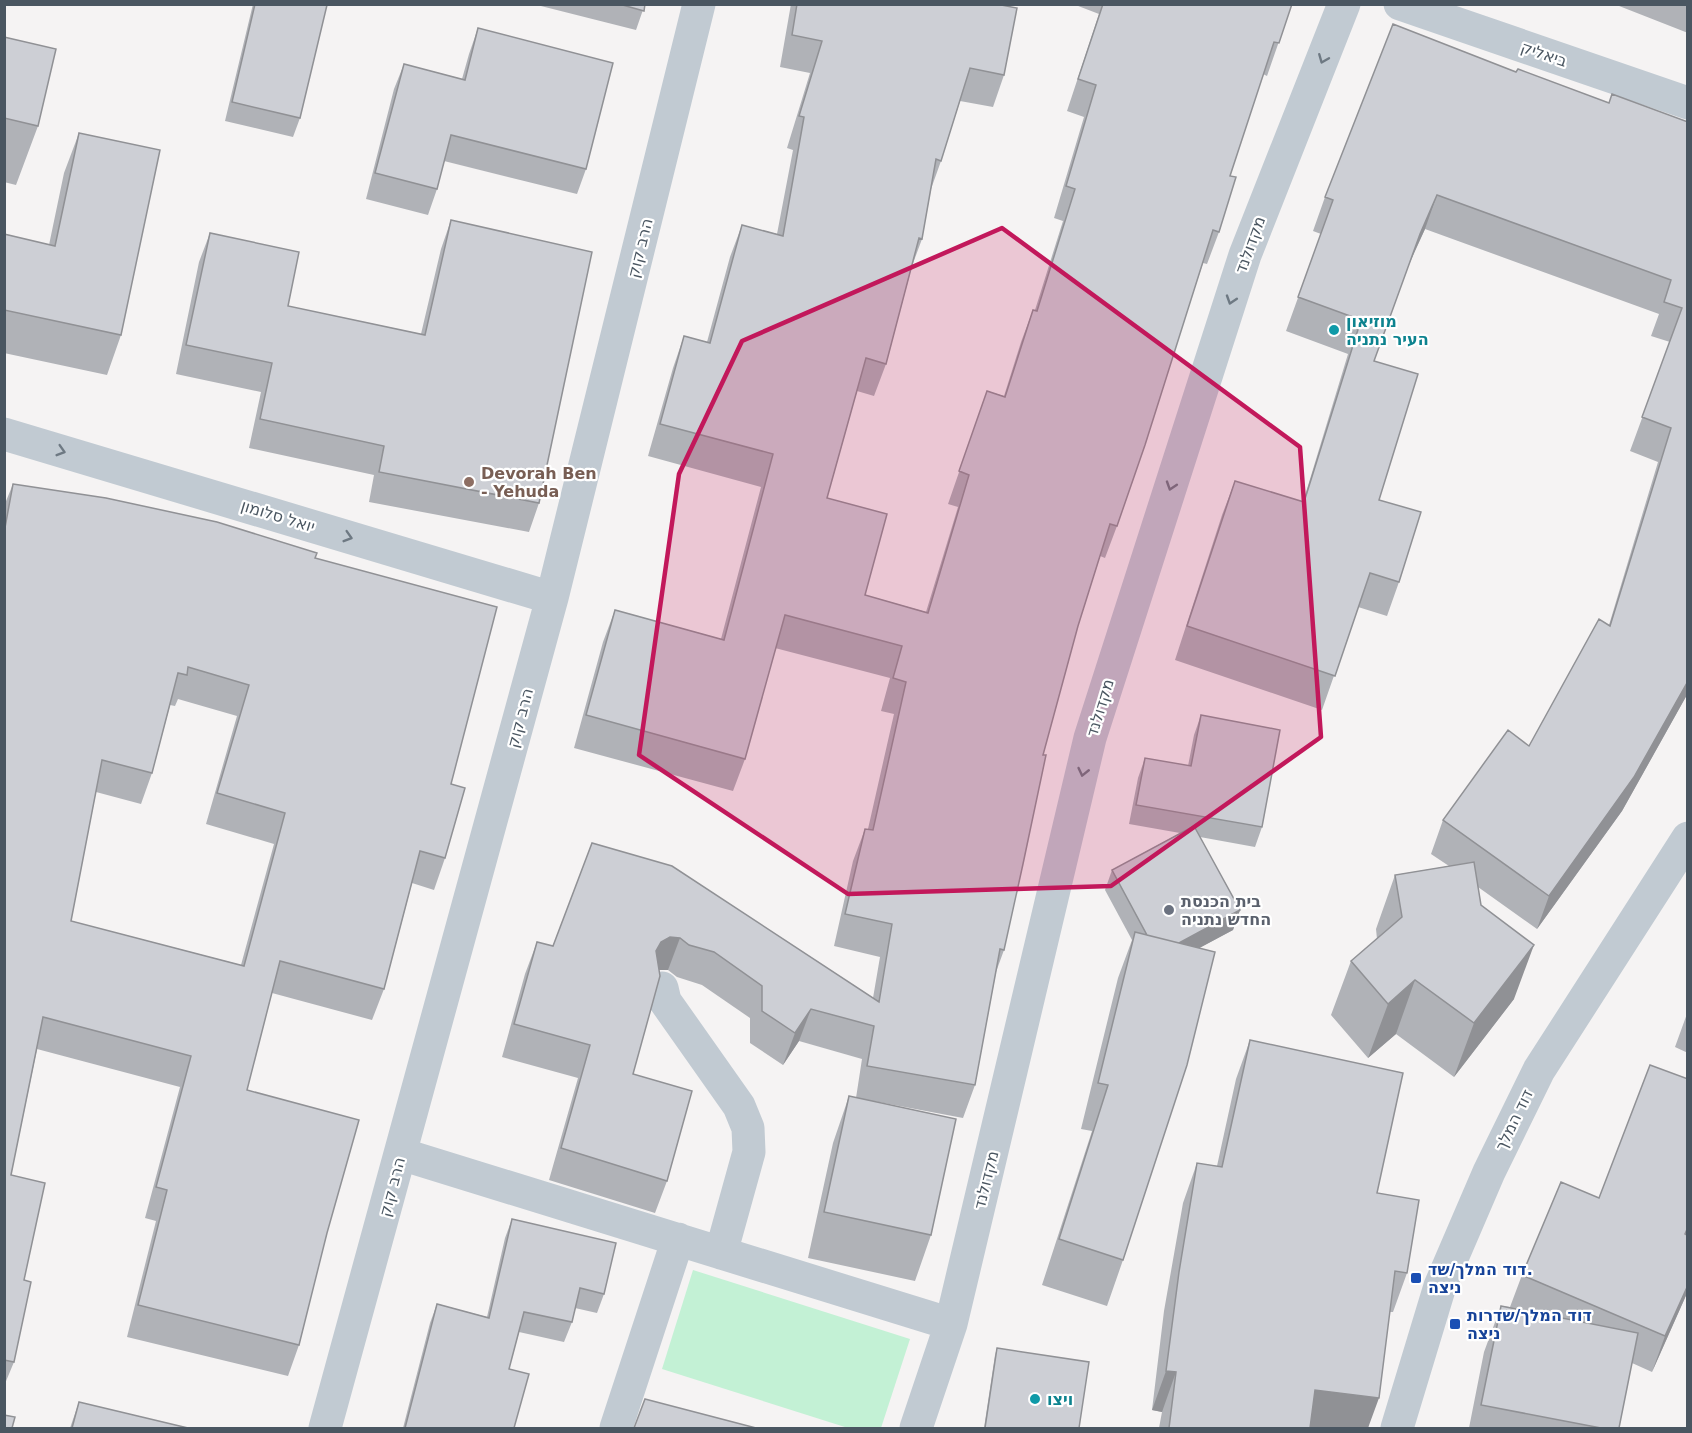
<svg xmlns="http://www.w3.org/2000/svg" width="1692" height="1433" font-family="'DejaVu Sans',Heebo,sans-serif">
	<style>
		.green { fill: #c3f1d5 }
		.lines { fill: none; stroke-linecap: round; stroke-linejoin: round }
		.minor { stroke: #c1cad2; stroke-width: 33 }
		.wall { fill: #b0b2b7; fill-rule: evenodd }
		.shaded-wall { fill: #909195 }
		.building { fill: #cdcfd5; stroke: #909195; stroke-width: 1.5; fill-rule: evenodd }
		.oneway { stroke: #6e7983 }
		.marked { fill: #c2185b; fill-opacity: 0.2; stroke: #c2185b; stroke-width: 4.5; stroke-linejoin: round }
		.culture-dot { fill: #0f9aa8; stroke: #fff; stroke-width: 2 }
		.education-dot { fill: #8d6e63; stroke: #fff; stroke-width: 2 }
		.worship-dot { fill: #6b7280; stroke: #fff; stroke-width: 2 }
		.transit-dot { fill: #1a4fb4; stroke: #fff; stroke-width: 2 }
		.labels { text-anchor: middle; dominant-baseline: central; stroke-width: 4.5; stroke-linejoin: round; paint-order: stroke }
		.street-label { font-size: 16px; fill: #4a5661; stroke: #fff }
		.culture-label { font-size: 16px; font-weight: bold; fill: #0d838f; stroke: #fff; text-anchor: start }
		.education-label { font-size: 16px; font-weight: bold; fill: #785e54; stroke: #fff; text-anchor: start }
		.worship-label { font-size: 16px; font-weight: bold; fill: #5b616d; stroke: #fff; text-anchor: start }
		.transit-label { font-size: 16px; font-weight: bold; fill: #164399; stroke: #fff; text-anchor: start }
	</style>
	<rect width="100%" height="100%" fill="#f5f3f3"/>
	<path class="green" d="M693,1270L910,1339L881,1428H848L662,1369Z"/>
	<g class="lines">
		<path class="minor" d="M1400,4L1688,103
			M4,434L552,598
			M662,988L665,1001L739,1106L748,1128L749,1152L721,1253
			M401,1154L951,1324
			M325,1428L552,598L699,4
			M616,1428L678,1239
			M916,1428L951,1324L1090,738L1245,255L1344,4
			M1397,1428L1440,1286L1489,1172L1539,1070L1688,838"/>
	</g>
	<path class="wall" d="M253,4H323L300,118L293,137L225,121Z
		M533,4H645L636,30Z
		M791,4H996L1004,75L993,107L960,101L941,161L931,189L922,239L912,266L886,364L874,396L857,391L827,498L865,595L926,612L958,507L948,504L976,423L987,391L1004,396L1021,342L1033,310H1035L1063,221L1054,218L1084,117L1067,111L1099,14L1073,4H1292L1267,76L1263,74L1230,176L1219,232L1207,264L1203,263L1117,526L1105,558L1100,556L1078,626L1043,755L1004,950L996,972L975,1085L963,1118L873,1101L931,1235L915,1281L808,1258L833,1143L849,1096L856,1098L862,1059L799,1041L783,1065L750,1043V1018L702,985L677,977L668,970H659L633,1074L667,1181L655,1213L549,1180L578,1078L502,1057L525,974L537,942L553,946L592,843L873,998L880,957L834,946L853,861L865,829H868L894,714L881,711L890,678L775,648L745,759L733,791L574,748L603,642L615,610L721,639L761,487L648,456L673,368L684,336L707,342L730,257L742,225L777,234L793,150L787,148L810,73L780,67Z
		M1614,4H1688V33Z
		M478,28L586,169L577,194L444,161L437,189L428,215L366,199L394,89L404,64L462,79L469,54Z
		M4,37L38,126L16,185L4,182Z
		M1516,72L1609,103L1688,122V693L1622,811L1537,929L1478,887L1481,905L1514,999L1454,1077L1396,1034L1368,1058L1331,1015L1351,961L1377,939L1376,929L1395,875L1449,866L1431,854L1443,820L1529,746L1609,625L1658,462L1630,451L1670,342L1651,336L1659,314L1425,229L1408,267L1374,361L1379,500L1399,582L1387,616L1358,607L1322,710L1175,660L1222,515L1235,481L1303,502L1348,354L1286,331L1321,234L1313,231L1325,197Z
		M79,133L121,335L107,375L4,353V234L49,245L64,173Z
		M451,220L539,503L529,532L369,502L374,475L249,448L261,392L176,374L199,262L210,233L288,306L421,334L441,249Z
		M13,484L315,558L451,784L445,858L434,890L412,883L384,989L372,1020L272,993L247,1090L327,1233L299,1345L288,1376L127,1337L156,1221L145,1218L180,1087L37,1049L11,1175L24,1280L14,1362L4,1386V506ZM178,699L237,716L206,824L274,844L241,965L71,921L96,792L141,804L152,773L170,705L175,706Z
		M1201,715L1262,827L1255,847L1200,837L1240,910L1233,930L1199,948L1123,1260L1107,1306L1042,1285L1092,1131L1081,1129L1118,978L1132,940L1105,890L1112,870L1180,833L1129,824L1138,778L1145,758L1188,766L1194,735Z
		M1688,1011V1053L1675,1047Z
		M1250,1040L1377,1193L1407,1273L1393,1312H1390L1368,1428H1159L1162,1412L1152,1410L1164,1311L1183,1203L1197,1163L1217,1166L1236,1079Z
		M1688,1079V1229L1685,1235L1688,1236V1291L1652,1372L1632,1363L1619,1428H1469L1484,1352L1501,1306L1510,1307L1522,1275L1599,1198Z
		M512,1219L604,1294L597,1313L575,1308L572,1322L564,1342L519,1332L509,1369L514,1428H403L430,1323L437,1304L487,1317L505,1238Z
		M997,1348L1079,1428H984L995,1355Z
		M79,1402L188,1428H70Z"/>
	<path class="shaded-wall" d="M1437,195L1425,229L1407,268L1420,234Z
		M1688,681V693L1622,811L1537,929L1549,896Z
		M1240,910L1233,930L1151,974L1158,954Z
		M670,937L680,938L668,970H658L656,951L661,942Z
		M1534,945L1514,999L1454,1077L1474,1023Z
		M1415,980L1396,1034L1368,1058L1388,1004Z
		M811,1009L799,1041L783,1065L795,1033Z
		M1688,1285V1291L1652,1372L1665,1336Z
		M1166,1371L1176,1372L1162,1412L1152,1410Z
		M1315,1390L1379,1398L1368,1428H1300Z"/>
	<path class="building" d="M255,4H323L327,5L300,118L232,102Z
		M619,4H645L644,11Z
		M797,4H996L1017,8L1004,75L970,68L941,161L936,159L922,239L919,238L886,364L866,358L827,498L887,514L865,595L928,613L969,475L959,471L987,391L1005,397L1033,310L1037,311L1075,189L1066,186L1096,85L1078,79L1103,4H1292L1279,43L1274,42L1230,176L1236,177L1219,232L1213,230L1145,445L1117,526L1110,524L1078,626L1043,755H1046L1023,864L1004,950L1000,949L975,1085L867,1066L874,1026L811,1009L795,1033L762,1011V986L714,952L689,945L680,938L670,937L661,942L656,951L660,976L633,1074L692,1091L667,1181L561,1148L590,1045L514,1024L537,942L553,946L592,843L672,866L879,1002L892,924L845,914L865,829L873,830L906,682L893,678L902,646L785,615L745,759L586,715L615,610L724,640L773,454L660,424L684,336L710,343L742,225L783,236L804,117L799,116L822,41L792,35Z
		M1393,24L1516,72L1518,69L1609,103L1612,94L1688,122V681L1634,777L1549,896L1443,820L1508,730L1529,746L1599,619L1610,626L1671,428L1642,417L1682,308L1664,302L1671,280L1437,195L1420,234L1374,361L1418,374L1379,500L1421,512L1399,582L1370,573L1335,676L1187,626L1235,481L1304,502L1361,320L1298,297L1333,200L1325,197Z
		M478,28L613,63L586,169L451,135L437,189L375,173L404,64L465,80Z
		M4,37L56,49L38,126L4,118Z
		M79,133L160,150L121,335L4,310V234L55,246Z
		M451,220L592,252L539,503L379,472L384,446L260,419L272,363L186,345L210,233L299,252L288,306L425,335Z
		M13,484L106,498L217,522L317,553L315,558L497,607L451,784L465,788L445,858L420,851L384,989L280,961L247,1090L359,1120L327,1233L299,1345L138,1305L167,1190L156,1187L191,1056L43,1017L11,1175L45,1183L24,1280L31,1282L14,1362L4,1360V533ZM188,667L249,685L217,793L285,813L244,966L71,921L102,760L152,773L178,673L187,675Z
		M1201,715L1280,730L1262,827L1136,805L1145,758L1191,766Z
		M1194,826L1240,910L1179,943L1147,935L1112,870Z
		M1474,862L1481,905L1534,945L1474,1023L1415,980L1388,1004L1351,961L1402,917L1395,875Z
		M1135,932L1215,952L1187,1065L1123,1260L1059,1239L1108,1085L1098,1083Z
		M1250,1040L1403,1073L1377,1193L1419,1200L1407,1273L1395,1271L1379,1398L1315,1390L1310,1428H1169L1176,1372L1166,1371L1179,1272L1197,1163L1222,1167Z
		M1650,1065L1688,1079V1227L1685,1234L1688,1236V1285L1665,1336L1522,1275L1561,1182L1599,1198Z
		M849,1096L956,1119L931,1235L824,1212Z
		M512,1219L616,1243L604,1294L580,1288L572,1322L524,1312L509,1369L529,1374L514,1428H405L437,1304L489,1318Z
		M1501,1306L1638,1333L1619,1428H1601L1481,1405Z
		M997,1348L1089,1362L1079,1428H985Z
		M645,1399L756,1428H634Z
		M79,1402L188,1428H72Z
		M4,1415L15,1417L12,1428H4Z"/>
	<defs><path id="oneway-chevron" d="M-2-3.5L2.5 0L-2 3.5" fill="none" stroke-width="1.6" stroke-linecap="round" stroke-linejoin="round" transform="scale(1.5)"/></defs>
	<g class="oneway">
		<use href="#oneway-chevron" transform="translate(1323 59) rotate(112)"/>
		<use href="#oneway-chevron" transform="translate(1231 300) rotate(108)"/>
		<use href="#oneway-chevron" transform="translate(61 451) rotate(17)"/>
		<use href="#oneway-chevron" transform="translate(1171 486) rotate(108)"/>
		<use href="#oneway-chevron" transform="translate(348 537) rotate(17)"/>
		<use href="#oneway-chevron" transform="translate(1083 772) rotate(103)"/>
	</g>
	<path class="marked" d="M1002,228L1300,447L1321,737L1111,886L848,894L639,755L679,474L742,341Z"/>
	<g class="culture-dot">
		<circle cx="1334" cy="330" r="6"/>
		<circle cx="1035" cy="1399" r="6"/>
	</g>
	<circle class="education-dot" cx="469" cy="482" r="6"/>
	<circle class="worship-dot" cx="1169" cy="910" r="6"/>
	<g class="transit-dot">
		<rect x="1410" y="1272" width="12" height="12" rx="3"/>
		<rect x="1449" y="1318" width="12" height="12" rx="3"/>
	</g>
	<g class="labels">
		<g class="street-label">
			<text transform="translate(1544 54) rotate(19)">ביאליק</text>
			<text transform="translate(1250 245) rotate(-70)">מקדולנד</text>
			<text transform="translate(640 248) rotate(-76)">הרב קוק</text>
			<text transform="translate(278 516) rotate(17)">יואל סלומון</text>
			<text transform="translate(1100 708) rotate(-73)">מקדולנד</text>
			<text transform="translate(520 718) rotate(-75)">הרב קוק</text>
			<text transform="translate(1514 1120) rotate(-64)">דוד המלך</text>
			<text transform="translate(986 1180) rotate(-76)">מקדולנד</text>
			<text transform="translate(392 1187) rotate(-75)">הרב קוק</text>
		</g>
		<g class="culture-label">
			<text x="1346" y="321">מוזיאון<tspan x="1346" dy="18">העיר נתניה</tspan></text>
			<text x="1047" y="1399">ויצו</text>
		</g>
		<g class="education-label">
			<text x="481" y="473">Devorah Ben<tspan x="481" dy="18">- Yehuda</tspan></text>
		</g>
		<g class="worship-label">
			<text x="1181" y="901">בית הכנסת<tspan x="1181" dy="18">החדש נתניה</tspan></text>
		</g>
		<g class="transit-label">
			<text x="1428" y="1269">דוד המלך/שד.<tspan x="1428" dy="18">ניצה</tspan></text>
			<text x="1467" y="1315">דוד המלך/שדרות<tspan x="1467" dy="18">ניצה</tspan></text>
		</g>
	</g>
	<rect width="1692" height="1433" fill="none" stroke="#4a5661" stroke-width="12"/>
</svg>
